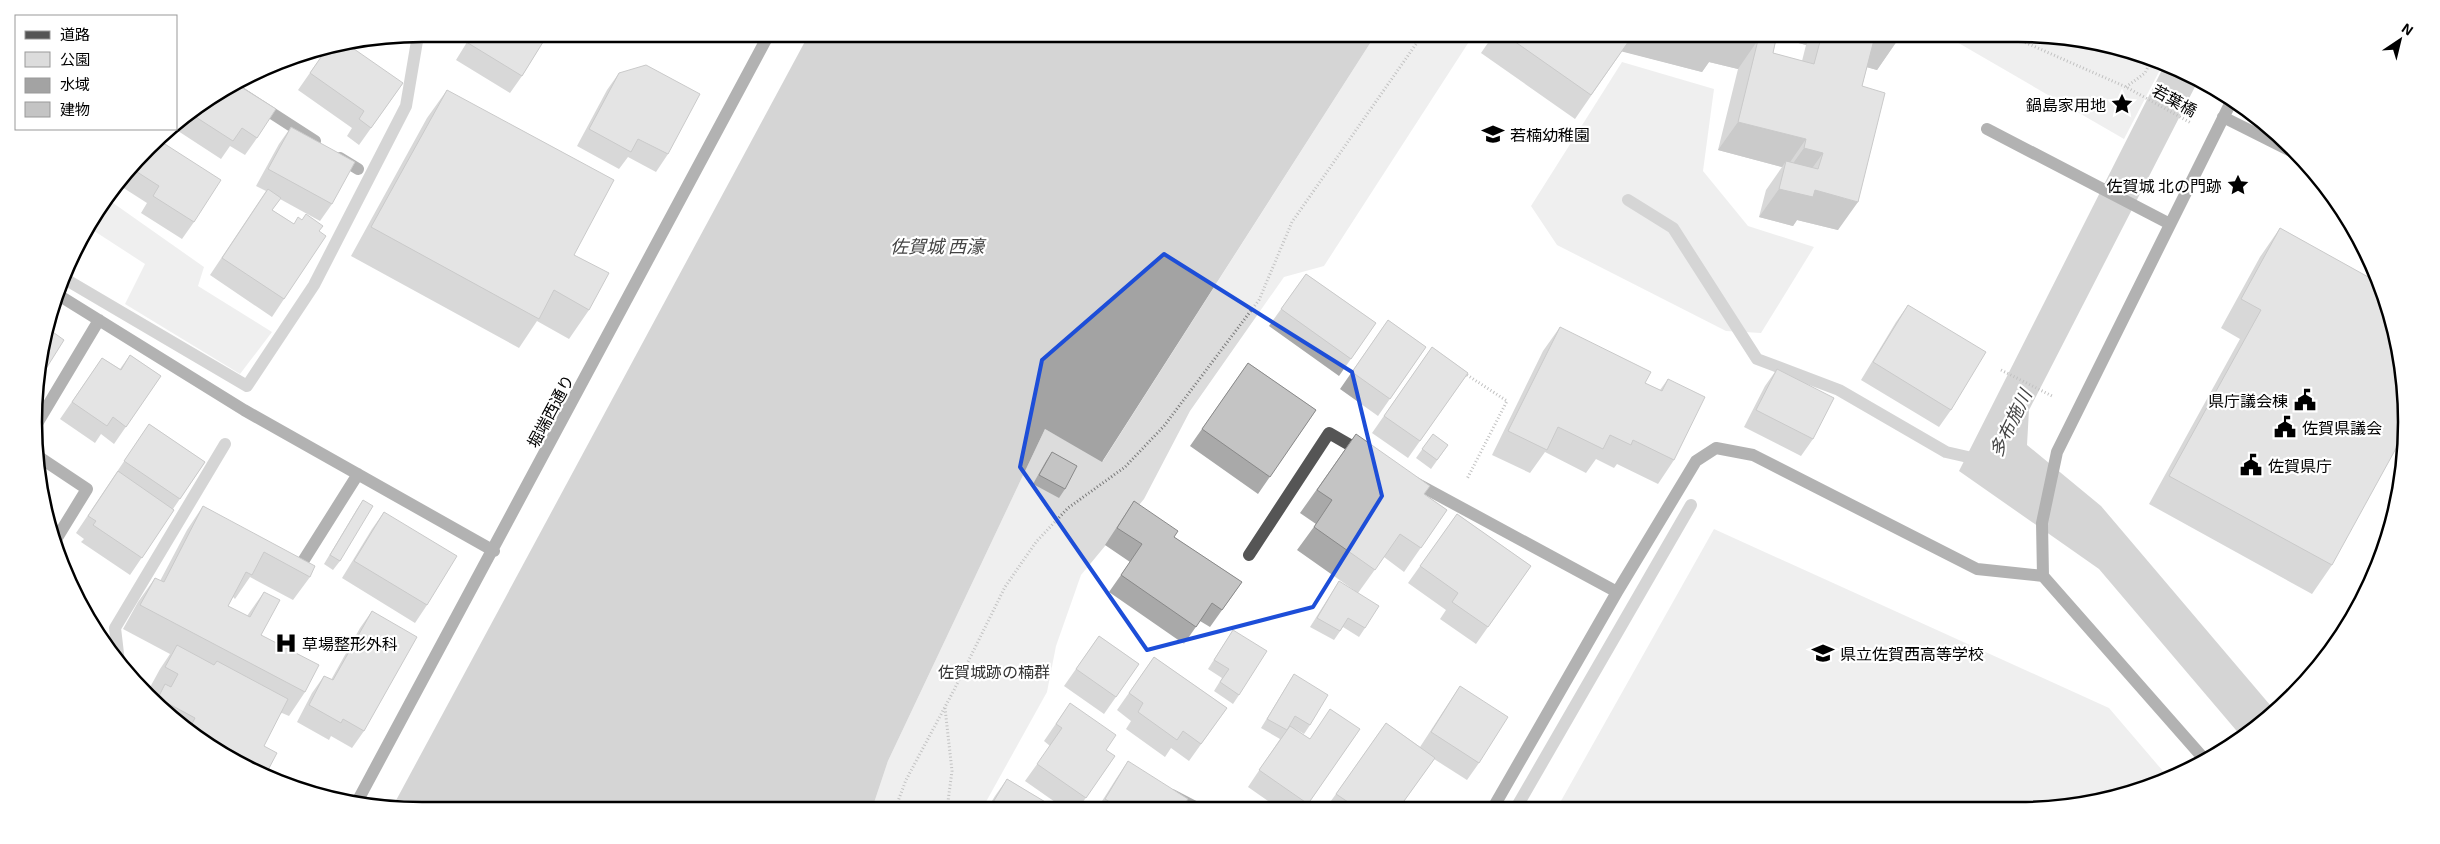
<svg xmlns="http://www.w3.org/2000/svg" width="2440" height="844" font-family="'Exo 2','Noto Sans JP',sans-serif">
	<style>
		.green { fill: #dcdcdc }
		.water { fill: #a3a3a3 }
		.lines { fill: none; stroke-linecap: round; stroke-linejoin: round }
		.stream { stroke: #a3a3a3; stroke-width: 12 }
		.path { stroke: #777; stroke-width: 3; stroke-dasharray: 1 2.5; stroke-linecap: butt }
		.minor { stroke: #555; stroke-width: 12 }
		.wall { fill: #a9a9a9; fill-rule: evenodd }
		.shaded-wall { fill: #898989 }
		.building { fill: #c4c4c4; stroke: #898989 }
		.marked { fill: none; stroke: #1d4ed8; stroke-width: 4; stroke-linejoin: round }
		.labels { text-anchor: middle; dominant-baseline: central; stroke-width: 4.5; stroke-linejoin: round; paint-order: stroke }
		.street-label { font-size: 16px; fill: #000; stroke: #fff }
		.poi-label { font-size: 16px; fill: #000; stroke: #fff; text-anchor: start }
		.park-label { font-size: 16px; fill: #333; stroke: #fff }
		.water-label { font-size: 18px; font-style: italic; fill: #444; stroke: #fff }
		.rim { fill: none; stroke: #000; stroke-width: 2.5 }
	</style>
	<rect width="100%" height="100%" fill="#fff"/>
	<path class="green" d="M1376,34H1474L1324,266L1284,277L1190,411L1144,499L1081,575L1056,646L1047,692L982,809H872L888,761L1045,429L1103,461Z
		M1943,34H2018L2118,47L2163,64L2124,139Z
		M1622,62L1714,89L1703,171L1748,226L1814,247L1761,333L1726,331L1557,245L1531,206Z
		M106,198L204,267L198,286L272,332L240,374L125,304L145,264L88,227Z
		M1714,529L2109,708L2168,777L2069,807L1557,808Z"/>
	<path class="water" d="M809,34H1376L1102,462L1045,429L888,761L872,809L422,810L393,806Z
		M2165,64L2199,79L2029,410L2027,445L2101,506L2276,712L2241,736L2099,569L1959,471Z"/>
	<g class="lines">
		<path class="stream" d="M1628,200L1673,228L1757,359L1839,390L1946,452L1981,460
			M65,279L247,386L314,285L406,106L417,41L423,34
			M119,662L115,628L225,444
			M1516,808L1691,505"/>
		<path class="path" d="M2006,34L2126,87L2191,123
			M2126,87L2145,73L2152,59
			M2001,370L2054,397
			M1464,373L1507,401L1467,479
			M945,708L952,771L947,809
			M895,809L906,780L954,690L1005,587L1036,542L1068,508L1125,467L1164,426L1259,300L1292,222L1423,34"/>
		<path class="minor" d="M233,88L315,141
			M2223,117L2297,154
			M1987,129L2170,224
			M340,158L358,169
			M60,296L244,410L494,551
			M35,427L99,320
			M36,455L87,489L55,541
			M1412,481L1617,592
			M1249,555L1329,433L1362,452
			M295,574L358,474
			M2205,760L2043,576L2042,523L2057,452L2232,100
			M1172,795L1199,809
			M357,802L769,34
			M1493,808L1617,592L1696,461L1716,448L1753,455L1977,569L2043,576"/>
	</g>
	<path class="wall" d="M472,34H548L522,76L510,93L456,60Z
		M1494,34H1899L1897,41L1877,70L1867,67L1862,86L1838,230L1797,220L1793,226L1759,217L1766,190L1782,167L1718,150L1738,69L1709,62L1702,72L1622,51L1575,119L1481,53ZM1777,37L1806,45L1802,61L1773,53Z
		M328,47L403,83L359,145L347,136L352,128L298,90Z
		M619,73L668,154L656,172L628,157L619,169L577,146L607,90Z
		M238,85L257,138L245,155L230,146L221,159L175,129H176V124Z
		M447,90L574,255L589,310L569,339L537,321L519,348L351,256L427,118Z
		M291,127L332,204L320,221L280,199L272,210L294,224L319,231L284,299L272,317L210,275L266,191L256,186L279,144Z
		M157,139L194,222L182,239L141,213L147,203L122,187L143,154Z
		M2280,228L2332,565L2312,594L2149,504L2240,339L2221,328L2260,257Z
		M1306,274L1376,323L1339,376L1269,326Z
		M1908,305L1951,410L1939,427L1861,380L1896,322Z
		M1388,320L1426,347L1378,416L1340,389Z
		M1560,327L1645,383L1660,390L1668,379L1674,460L1658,484L1617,464L1614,468L1596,459L1586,473L1545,452L1530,473L1492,455L1543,351Z
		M1432,347L1468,373L1408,458L1372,433Z
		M130,355L161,376L114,444L101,434L95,443L60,419L102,358L120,369Z
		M1248,363L1316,410L1258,494L1190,446Z
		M1777,369L1813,439L1801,456L1744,427L1765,386Z
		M149,424L205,462L173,509L174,510L130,575L81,542L84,539L76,533Z
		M1356,434L1424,494L1447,510L1404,572L1384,557L1358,593L1297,550L1316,524L1300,513Z
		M1433,434L1448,445L1431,469L1416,458Z
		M1052,452L1065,489L1059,498L1033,484L1046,461Z
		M363,500L340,561L333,570L324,564L357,509Z
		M1134,501L1174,537L1242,582L1210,627L1200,621L1184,644L1109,592L1130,562L1105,545Z
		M203,506L310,577L293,600L250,577L235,599L233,597L228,606L247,616L264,592L261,635L305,692L289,716L282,713L206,745L153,701L157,695L148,691L160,669L170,654L123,629L138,602L155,578L160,581L187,530Z
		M384,512L427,605L415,623L342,578L372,529Z
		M1457,514L1531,566L1476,644L1440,619L1446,610L1408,583Z
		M1339,581L1365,628L1359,637L1343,627L1334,640L1310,627Z
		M372,611L364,731L352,748L331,736L329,740L297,722L312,693L324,676L331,680L360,628Z
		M1233,630L1239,695L1233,704L1214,691L1222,678L1208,669Z
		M1099,636L1139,664L1104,714L1064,686Z
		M1154,657L1227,708L1189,761L1171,748L1165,757L1126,729L1131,721L1117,710Z
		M1294,674L1310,725L1304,734L1294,728L1310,739L1360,729L1305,808H1278L1248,787L1280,739L1261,728Z
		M1460,686L1479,763L1467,780L1434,759L1399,808H1326L1386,723L1420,747L1448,704Z
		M1070,703L1106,750L1115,756L1078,809H1065L1025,781L1050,746L1044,741Z
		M1128,761L1182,809H1097L1116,779Z
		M1007,779L1057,809H987L995,796Z"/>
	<path class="shaded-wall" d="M1628,34H1732L1758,40L1738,69L1709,62L1702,72L1616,50Z
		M1764,34H1813L1806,45Z
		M1875,36L1897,41L1877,70L1855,64Z
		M1738,122L1806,139L1786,168V161L1782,167L1718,150Z
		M1804,148L1823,153L1803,181L1784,176Z
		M1779,189L1815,190L1858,202L1838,230L1797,220L1793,226L1759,217Z"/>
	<path class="building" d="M474,34H548L522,76L468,43Z
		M1504,34H1628L1631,38L1591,95Z
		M1685,34H1724L1722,43Z
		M1732,34H1777L1773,53L1814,64L1822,34H1899L1897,41L1875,36L1862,86L1885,93L1858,202L1815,190L1813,197L1779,189L1786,161L1818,169L1823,153L1804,148L1806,139L1738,122L1758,40Z
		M344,42L403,83L371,128L359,119L364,111L310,73L328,47Z
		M646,65L700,94L668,154L638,139L631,152L589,129L619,73Z
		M238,85L276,109L257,138L242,128L233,141L191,114Z
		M447,90L614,180L574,255L609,273L589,310L554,290L539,319L371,227Z
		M291,127L355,162L332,204L268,169Z
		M157,139L221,180L194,222L153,196L159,186L134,170L147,151Z
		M268,189L281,198L272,210L294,224L298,217L302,220L306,214L323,226L319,231L326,236L284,299L222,258Z
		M89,225L90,226L74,249Z
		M2280,228L2379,283L2386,297L2403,371L2405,432L2332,565L2169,476L2261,310L2241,299Z
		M1306,274L1376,323L1351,359L1281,309Z
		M1908,305L1986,352L1951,410L1873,362Z
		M1388,320L1426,347L1390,399L1352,372Z
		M1560,327L1651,372L1645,383L1662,391L1668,379L1705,397L1674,460L1633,440L1631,445L1610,435L1603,449L1558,427L1547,450L1508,431Z
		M50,330L64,340L37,383V372Z
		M1432,347L1468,373L1420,441L1384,416Z
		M130,355L161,376L126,427L113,417L107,426L72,402L102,358L121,370Z
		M1248,363L1316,410L1270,477L1202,429Z
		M1777,369L1834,398L1813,439L1756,410Z
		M149,424L205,462L180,499L124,461Z
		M1356,434L1430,486L1424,494L1447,510L1421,548L1400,534L1375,570L1314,527L1332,500L1317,490Z
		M1433,434L1448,445L1437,460L1422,449Z
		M1052,452L1077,466L1065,489L1039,475Z
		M118,471L174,510L142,558L93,525L96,521L88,516Z
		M363,500L373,506L340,561L330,555Z
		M1134,501L1178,531L1174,537L1242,582L1222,610L1212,603L1196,627L1121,575L1142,544L1117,528Z
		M203,506L315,566L310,577L264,552L252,575L246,572L228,606L250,617L264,592L280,600L261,635L319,665L305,692L140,605L155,578L164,582Z
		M384,512L457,556L427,605L354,561Z
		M1457,514L1531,566L1488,627L1452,602L1458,593L1420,566Z
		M1339,581L1379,606L1365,628L1348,618L1340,631L1317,618Z
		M372,611L417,637L364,731L343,719L341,723L309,705L324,676L333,680Z
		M1233,630L1267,651L1239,695L1220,682L1229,669L1214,660Z
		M1099,636L1139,664L1116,697L1076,669Z
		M177,645L214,665L217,661L288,699L264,746L277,753L267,772L206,745L189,730L195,718L158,698L165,684L171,687L178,674L165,667Z
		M1154,657L1227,708L1201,744L1183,731L1177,740L1138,712L1143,703L1129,693Z
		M1294,674L1328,695L1310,725L1295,716L1287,730L1267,719Z
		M1460,686L1508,717L1479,763L1431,732Z
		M1070,703L1116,735L1106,750L1115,756L1086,798L1037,764L1062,728L1056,724Z
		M1330,709L1360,729L1308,804L1259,770L1290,726L1310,739Z
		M1386,723L1435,758L1399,808H1357L1336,794Z
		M1128,761L1188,799L1182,809H1121L1105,799Z
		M1007,779L1057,809H989Z
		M1208,803L1217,809H1205Z"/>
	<path d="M0 0H2440V844H0ZM1164,254L1352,372L1382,496L1313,607L1147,650L1020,467L1042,360Z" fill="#fff" fill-opacity=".55" fill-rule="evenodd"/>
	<path class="marked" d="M1164,254L1352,372L1382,496L1313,607L1147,650L1020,467L1042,360Z"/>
	<defs>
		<g id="sight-bare" transform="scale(1.725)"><path d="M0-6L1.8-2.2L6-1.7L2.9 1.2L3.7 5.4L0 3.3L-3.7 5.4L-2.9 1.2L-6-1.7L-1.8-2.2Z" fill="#000" stroke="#fff" stroke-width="2.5" paint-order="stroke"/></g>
		<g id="school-bare" transform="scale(1.725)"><path d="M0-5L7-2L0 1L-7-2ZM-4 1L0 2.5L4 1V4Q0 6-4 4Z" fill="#000" stroke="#fff" stroke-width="2.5" paint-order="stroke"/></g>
		<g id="civic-bare" transform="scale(1.725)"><path d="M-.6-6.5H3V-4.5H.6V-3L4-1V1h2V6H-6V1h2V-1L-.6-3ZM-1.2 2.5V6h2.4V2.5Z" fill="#000" stroke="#fff" stroke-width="2.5" paint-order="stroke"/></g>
		<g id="hospital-bare" transform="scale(1.725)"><path d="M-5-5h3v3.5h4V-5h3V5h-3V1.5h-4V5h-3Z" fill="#000" stroke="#fff" stroke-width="2.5" paint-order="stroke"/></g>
	</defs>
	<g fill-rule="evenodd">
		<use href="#sight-bare" x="2122" y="104"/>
		<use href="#school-bare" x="1493" y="134"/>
		<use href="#sight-bare" x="2238" y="185"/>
		<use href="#civic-bare" x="2305" y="400"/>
		<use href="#civic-bare" x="2285" y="427"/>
		<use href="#civic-bare" x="2251" y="465"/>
		<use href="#hospital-bare" x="286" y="643"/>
		<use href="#school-bare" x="1823" y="653"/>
	</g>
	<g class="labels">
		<g class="street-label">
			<text transform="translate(2175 100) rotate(29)">若葉橋</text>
			<text transform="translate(550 411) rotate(-62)">堀端西通り</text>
		</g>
		<g class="poi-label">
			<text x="2106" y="104" text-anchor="end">鍋島家用地</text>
			<text x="1510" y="134">若楠幼稚園</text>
			<text x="2222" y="185" text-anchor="end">佐賀城 北の門跡</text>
			<text x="2288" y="400" text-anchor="end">県庁議会棟</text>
			<text x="2302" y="427">佐賀県議会</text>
			<text x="2268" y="465">佐賀県庁</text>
			<text x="302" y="643">草場整形外科</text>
			<text x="1840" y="653">県立佐賀西高等学校</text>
		</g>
		<g class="park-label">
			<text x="994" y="671">佐賀城跡の楠群</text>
		</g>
		<g class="water-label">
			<text x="937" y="246">佐賀城 西濠</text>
			<text transform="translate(2010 423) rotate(-64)">多布施川</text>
		</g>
	</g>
	<path d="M0 0H2440V844H0ZM422 42H2018A380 380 0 0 1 2398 422V422A380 380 0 0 1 2018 802H422A380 380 0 0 1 42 422V422A380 380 0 0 1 422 42Z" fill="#fff" fill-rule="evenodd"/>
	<path class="rim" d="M422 42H2018A380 380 0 0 1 2398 422V422A380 380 0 0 1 2018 802H422A380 380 0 0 1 42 422V422A380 380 0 0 1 422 42Z"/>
	<rect x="15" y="15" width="162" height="115" fill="#ffffff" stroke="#999999"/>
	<rect x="25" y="31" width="25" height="8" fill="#555555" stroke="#999999"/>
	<text x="60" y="40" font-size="15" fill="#000000">道路</text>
	<rect x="25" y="52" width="25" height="15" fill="#dcdcdc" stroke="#999999"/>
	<text x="60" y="65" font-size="15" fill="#000000">公園</text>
	<rect x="25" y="78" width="25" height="15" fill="#a3a3a3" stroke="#999999"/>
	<text x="60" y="90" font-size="15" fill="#000000">水域</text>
	<rect x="25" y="102" width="25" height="15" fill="#c4c4c4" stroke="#999999"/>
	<text x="60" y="115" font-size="15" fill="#000000">建物</text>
	<g transform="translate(2400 40) rotate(35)" stroke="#ffffff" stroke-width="4" paint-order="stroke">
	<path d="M0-4L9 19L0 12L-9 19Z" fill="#000000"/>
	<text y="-8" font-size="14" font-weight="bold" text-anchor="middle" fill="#000000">N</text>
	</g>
</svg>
